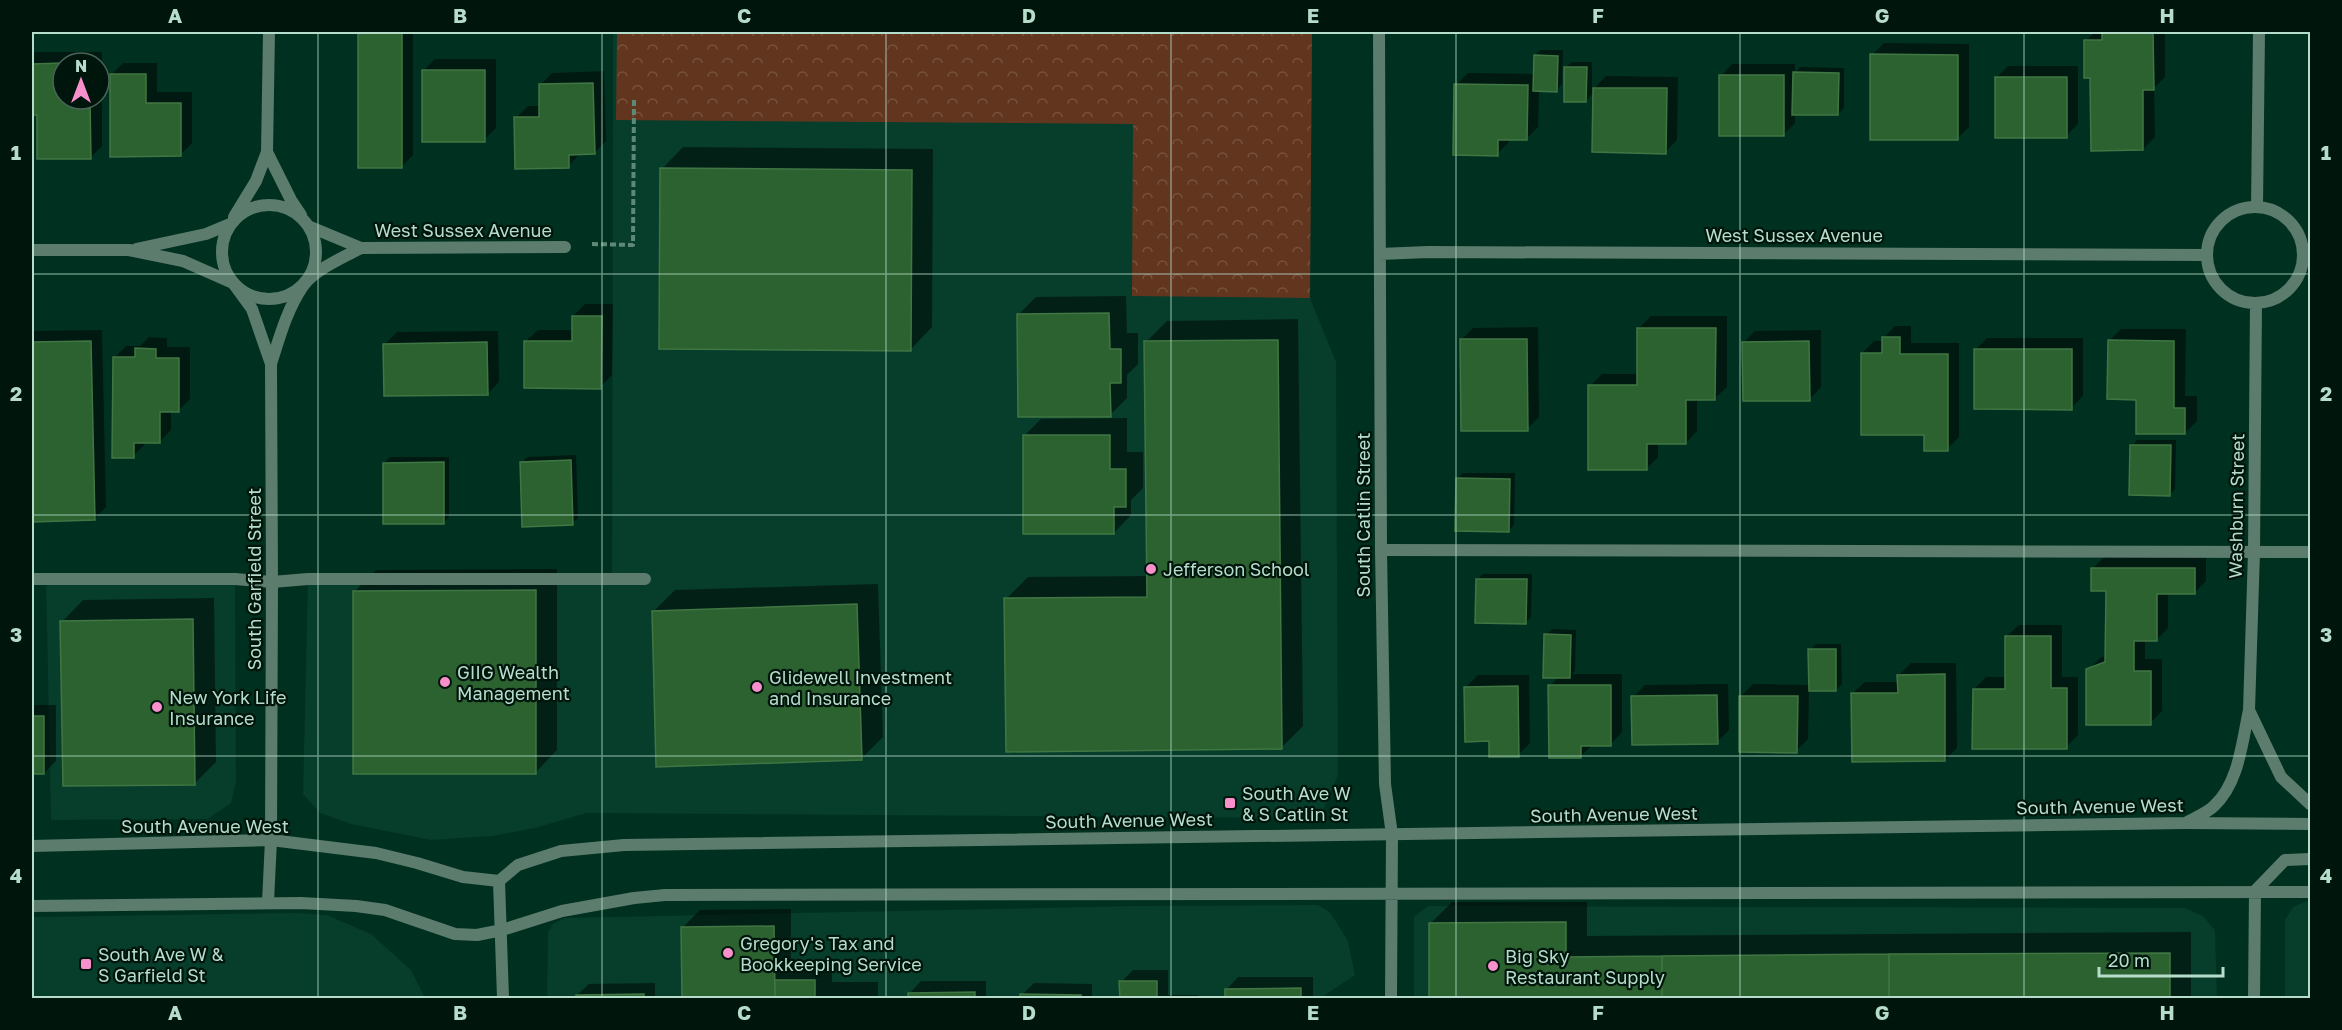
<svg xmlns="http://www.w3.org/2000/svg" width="2342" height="1030" font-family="'Golos Text',sans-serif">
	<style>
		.built { fill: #063d2b }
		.park { fill: url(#park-crowns) }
		.shadow { fill: #0007; fill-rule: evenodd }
		.building { fill: #2c6130; stroke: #407644; stroke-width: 1.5 }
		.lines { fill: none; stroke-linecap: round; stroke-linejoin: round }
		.path { stroke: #5e8978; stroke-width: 4; stroke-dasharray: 6 3; stroke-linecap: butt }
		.service { stroke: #5c7c6d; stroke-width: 12 }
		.minor { stroke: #5c7c6d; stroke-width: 12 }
		.tertiary { stroke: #5c7c6d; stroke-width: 12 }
		.grid { fill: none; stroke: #b6ddcb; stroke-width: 1.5; stroke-opacity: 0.55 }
		.poi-dot { fill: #f890cc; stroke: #00150c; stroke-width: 2 }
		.labels { text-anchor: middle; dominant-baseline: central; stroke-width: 4.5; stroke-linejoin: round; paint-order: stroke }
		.street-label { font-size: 18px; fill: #b6ddcb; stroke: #00150c }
		.poi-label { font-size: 18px; fill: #b6ddcb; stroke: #00150c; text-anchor: start }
		.neatline { fill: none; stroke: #b6ddcb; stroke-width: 2 }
		.grid-label { font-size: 20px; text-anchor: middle; font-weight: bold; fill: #b6ddcb }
	</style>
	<defs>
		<pattern id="park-crowns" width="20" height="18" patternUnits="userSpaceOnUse" patternTransform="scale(1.5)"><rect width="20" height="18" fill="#62351f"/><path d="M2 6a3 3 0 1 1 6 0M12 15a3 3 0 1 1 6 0" fill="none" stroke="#76523e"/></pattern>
	</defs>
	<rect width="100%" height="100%" fill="#003020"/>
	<path class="built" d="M613,32H1312L1310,298L1336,362L1338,775L1320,818L586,813L535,828L492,836L431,840L351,824L320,813L303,794L308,579H612Z
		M46,579H235L236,782L231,803L208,819L51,820Z
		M2310,900V998H2285V920L2293,907Z
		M1318,905L1330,912L1348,941L1355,975L1321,998H547L548,932L553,924L565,918L1130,906Z
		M1428,906L2185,908L2203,916L2215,930L2217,998H1414V917Z
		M295,913L327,915L371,934L411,970L425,998H32V917Z"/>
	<path class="park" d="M617,32H1312L1310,298L1132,296L1133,124L616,120Z"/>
	<path class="shadow" d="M359,32H413V155L401,167H359Z
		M2095,32H2165V77L2154,88L2155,137L2143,149L2092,76L2086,41Z
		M1884,43L1969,44V127L1957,139L1872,55Z
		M1541,50H1563L1562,84L1557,90H1539L1538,127L1526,139L1509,138V142L1497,154L1456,85L1468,73L1535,74V55Z
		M32,52H102V146L90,158L38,114H32ZM63,63H99V99H63Z
		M435,59H496V128L484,140L423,71Z
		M1572,62H1592V91L1606,76L1678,77L1677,140L1665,152L1594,92L1586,101L1566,67Z
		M123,63H157V92H192V143L180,155L111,75Z
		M1732,64H1795V73L1800,67L1844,68V108L1838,114L1795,113V123L1783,135L1721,76Z
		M2008,66H2078V124L2066,136L1996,78Z
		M604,71L606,141L594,153L580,154L568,166L516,118L528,106H541L540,85L552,73Z
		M683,147L933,149L932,327L911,349L662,169Z
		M1126,296L1127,333H1138V364L1127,375V398L1110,415L1019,314L1036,297Z
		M585,304H613L612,375L600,387L526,341L538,330H573V316Z
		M1651,316H1727V387L1715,398H1697V431L1686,443H1658V457L1646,469L1590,386L1602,374H1639V328Z
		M1298,319L1303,726L1281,748L1006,599L1028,577L1148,576L1146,342L1167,321Z
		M1895,326H1911V343H1959V437L1947,449L1925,434L1862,353L1874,341H1883V338Z
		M1538,327L1539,417L1527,429L1461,340L1473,328Z
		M2121,329H2186L2185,396H2197V421L2185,433L2138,398L2109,341Z
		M102,330L106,507L94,519L32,520V331Z
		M1821,330V387L1810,399L1743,343L1755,331Z
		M498,331L499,382L487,394L385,344L397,332Z
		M149,337L167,338V347H190V399L178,411H171V430L159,442H145V444L133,456L114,358L126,346H140Z
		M1987,338H2083V396L2071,408L1975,350Z
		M1127,418V452H1143V488L1131,500V515L1114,533L1024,436L1041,419Z
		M2137,440H2176L2175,489L2170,494L2132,446Z
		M576,455L578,518L572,524L522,462L528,457Z
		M390,457H449V517L443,523L384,463Z
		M1463,473H1515L1514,525L1508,531L1458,478Z
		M2105,556H2206V581L2194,593H2168V628L2156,640H2145V659H2162V711L2150,723L2088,670L2100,658L2107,655V590L2093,568Z
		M557,569V750L536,772L354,592L376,570Z
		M1483,574H1532L1531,617L1526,622L1477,580Z
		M878,584L883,737L861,759L654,611L675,590Z
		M214,598L216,762L195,783L62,622L83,600Z
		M2019,625H2062V677H2078V735L2066,747L1974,689L1986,677H2007V636Z
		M1552,629L1576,630L1575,671L1572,674H1622V732L1611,744H1593L1580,757L1550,686L1559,676L1546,635Z
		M1816,644H1841L1842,684L1836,690H1809L1808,739L1796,751L1741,696L1753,684L1810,685V650Z
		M1911,663H1956L1957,748L1945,760L1853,693L1865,682H1899V675Z
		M1478,675H1529L1530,743L1518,755L1491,739L1466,687Z
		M1728,684L1729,730L1717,742L1633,697L1645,685Z
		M32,705H56V761L44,773H32Z
		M1452,902H1587V936L2191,932V998H1431L1430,924Z
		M791,909V964L832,963V982H878V998H683V927L700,910Z
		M1133,970H1168V995H1198V998H1121V982Z
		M1238,977H1313V998H1227V989Z
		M921,981H986V998H910V993Z
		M655,983V998H577V995L589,984Z
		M1034,983L1092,984V998H1022V995Z"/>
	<path class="building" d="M358,32H402V168H358Z
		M1852,32H1921V33H1852Z
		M2102,32H2153L2154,90H2143V150L2091,151L2090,78H2084V40H2102Z
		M1870,54L1958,55V140H1870Z
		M1534,55L1558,56L1557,92L1533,91Z
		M63,63V99H90L91,159H37V115H32V64Z
		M1564,67H1587L1586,102H1564Z
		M422,70H485V142H422Z
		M1793,72L1839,73L1838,115H1792Z
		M110,74H146V103H181V156L110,157Z
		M1719,75H1784V136H1719Z
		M1995,77H2067V138H1995Z
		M593,83L595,154L569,155V168L515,169L514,117H539V84Z
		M1454,84L1528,85L1527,140H1498V156L1453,155Z
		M1593,88H1667L1666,154L1592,152Z
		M660,168L912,170L911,351L659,349Z
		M1109,313L1110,349H1121V383H1110L1111,417H1018L1017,314Z
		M572,316H602L601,389L524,388V341H572Z
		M1637,328H1716L1715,400H1686V444H1647V470H1588V385H1637Z
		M1882,337H1900V354H1948V451H1924V435H1861V353H1882Z
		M1460,339H1527L1528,431H1461Z
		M1278,340L1282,749L1006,752L1004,598L1147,597L1144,341Z
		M2108,340L2174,341V408H2185V434H2136V400L2107,399Z
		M91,341L95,520L32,522V342Z
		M1809,341L1810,401H1743L1742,342Z
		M487,342L488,395L384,396L383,344Z
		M135,348L156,349V358H179V412H160V443H134V458H112L113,357H135Z
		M1974,349H2072V410L1974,409Z
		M1023,435H1110V469H1126V507H1114V534H1023Z
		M2130,445H2171L2170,496L2129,495Z
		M571,460L573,525L522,527L520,462Z
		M444,462V524H383V463Z
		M1456,478L1510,479L1509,532L1455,531Z
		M2091,568H2195V594H2157V641H2134V671H2151V725H2086V669L2105,662L2106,591H2091Z
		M1476,579H1527L1526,624L1475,623Z
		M536,590V774H353V591Z
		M857,604L862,760L656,767L652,611Z
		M193,619L195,785L63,786L60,621Z
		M1544,634L1571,635L1570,678H1543Z
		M2005,636H2051V688H2067V749H1972L1973,689H2005Z
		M1808,649H1836V691H1809Z
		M1945,674V761L1852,762L1851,693H1898L1897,675Z
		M1548,685H1611V746H1581V758H1549Z
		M1518,686L1519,757H1489V741L1465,742L1464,687Z
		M1717,695L1718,744L1632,745L1631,696Z
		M1739,696H1798L1797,753L1739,752Z
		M32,716H44V774H32Z
		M1566,922V957L1662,956V998H1429V923Z
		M774,926L775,998H682L681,927Z
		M2170,953V998H1889V954Z
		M1889,954V998H1662V956Z
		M775,980H815V998H775Z
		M1119,981H1157V998H1120Z
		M1301,988V998H1225V989Z
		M975,992V998H908V993Z
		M644,994V998H576V995Z
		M1020,994L1081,995V998H1020Z"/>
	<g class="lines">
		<path class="path" d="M592,244L633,245L634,99"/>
		<path class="service" d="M1381,550L2310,552
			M32,579H235L272,582L308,579H645"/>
		<path class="minor" d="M1379,32L1381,550L1385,784L1392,835L1391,998
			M267,152L291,200L301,215
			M222 252a47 47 0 1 1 94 0a47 47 0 1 1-94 0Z
			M2257,207L2259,32
			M2207 255a48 48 0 1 1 96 0a48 48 0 1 1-96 0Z
			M234,217L256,181L267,152L269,32
			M308,226L361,248L565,247
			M136,249L206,234L230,224
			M32,250H129L183,261L233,283L252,309L271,364L272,582L271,840L268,902
			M1380,254L1428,252L2207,255
			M271,364C279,339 287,309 303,286C314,270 344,257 361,248
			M2249,710L2254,552L2256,303
			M502,930L562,911L634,898L665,895L2310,892
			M2254,998L2255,891"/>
		<path class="tertiary" d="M2249,710L2281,777L2310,804
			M2186,823C2194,818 2207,813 2214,806C2239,783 2242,742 2249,710
			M32,846L271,840L376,853L417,863L463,877L499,881L518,865L561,851L624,845L2185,823L2310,824
			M499,881L503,998
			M2255,891L2285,860L2310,859
			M32,906L301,903L356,906L385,910L455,934L477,935L502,930"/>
	</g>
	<path class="grid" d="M318,32V998M602,32V998M886,32V998M1171,32V998M1456,32V998M1740,32V998M2024,32V998M32,274H2310M32,515H2310M32,756H2310"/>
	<g class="poi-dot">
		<circle cx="1151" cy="569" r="6"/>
		<circle cx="445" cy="682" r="6"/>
		<circle cx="757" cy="687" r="6"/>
		<circle cx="157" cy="707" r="6"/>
		<rect x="1224" y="797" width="12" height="12" rx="3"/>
		<circle cx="728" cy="953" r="6"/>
		<rect x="80" y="958" width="12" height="12" rx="3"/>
		<circle cx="1493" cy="966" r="6"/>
	</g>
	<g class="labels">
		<g class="street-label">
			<text x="463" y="230">West Sussex Avenue</text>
			<text x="1794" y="235">West Sussex Avenue</text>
			<text transform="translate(2236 506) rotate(-89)">Washburn Street</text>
			<text transform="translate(1363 515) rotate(-90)">South Catlin Street</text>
			<text transform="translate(254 579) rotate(-90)">South Garfield Street</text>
			<text transform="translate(2100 806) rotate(-1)">South Avenue West</text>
			<text transform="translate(1614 814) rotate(-1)">South Avenue West</text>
			<text transform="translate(1129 820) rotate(-1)">South Avenue West</text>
			<text x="205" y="826">South Avenue West</text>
		</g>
		<g class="poi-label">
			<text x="1163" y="569">Jefferson School</text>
			<text x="457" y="672">GIIG Wealth<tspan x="457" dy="21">Management</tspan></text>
			<text x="769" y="677">Glidewell Investment<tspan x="769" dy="21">and Insurance</tspan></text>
			<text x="169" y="697">New York Life<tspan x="169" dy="21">Insurance</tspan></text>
			<text x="1242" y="793">South Ave W<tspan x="1242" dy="21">&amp; S Catlin St</tspan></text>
			<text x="740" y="943">Gregory's Tax and<tspan x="740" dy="21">Bookkeeping Service</tspan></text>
			<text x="98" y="954">South Ave W &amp;<tspan x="98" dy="21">S Garfield St</tspan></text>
			<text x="1505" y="956">Big Sky<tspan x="1505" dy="21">Restaurant Supply</tspan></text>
		</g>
	</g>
	<rect width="2342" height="1030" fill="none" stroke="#00150c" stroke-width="66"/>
	<g transform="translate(81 81)"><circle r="28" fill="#00150c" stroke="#496558" stroke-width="1.5"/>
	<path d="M0-4.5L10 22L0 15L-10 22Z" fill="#f890cc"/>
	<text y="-9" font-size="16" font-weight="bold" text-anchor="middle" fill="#b6ddcb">N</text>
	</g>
	<path d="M2099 967v9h124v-9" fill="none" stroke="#b6ddcb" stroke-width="3"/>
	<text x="2108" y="967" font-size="18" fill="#b6ddcb" stroke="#00150c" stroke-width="4.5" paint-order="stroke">20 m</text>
	<rect x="33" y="33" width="2276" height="964" class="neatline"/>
	<g class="grid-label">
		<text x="175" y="23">A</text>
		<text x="460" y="23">B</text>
		<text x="744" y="23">C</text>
		<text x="1029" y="23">D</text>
		<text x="1313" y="23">E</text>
		<text x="1598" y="23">F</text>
		<text x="1882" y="23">G</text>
		<text x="2167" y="23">H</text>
		<text x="16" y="160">1</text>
		<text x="2326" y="160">1</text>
		<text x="16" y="401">2</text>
		<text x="2326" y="401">2</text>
		<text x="16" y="642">3</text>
		<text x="2326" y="642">3</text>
		<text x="16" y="883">4</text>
		<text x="2326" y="883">4</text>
		<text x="175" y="1020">A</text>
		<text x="460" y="1020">B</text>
		<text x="744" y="1020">C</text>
		<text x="1029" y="1020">D</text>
		<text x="1313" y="1020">E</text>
		<text x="1598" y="1020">F</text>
		<text x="1882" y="1020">G</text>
		<text x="2167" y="1020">H</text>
	</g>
</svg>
